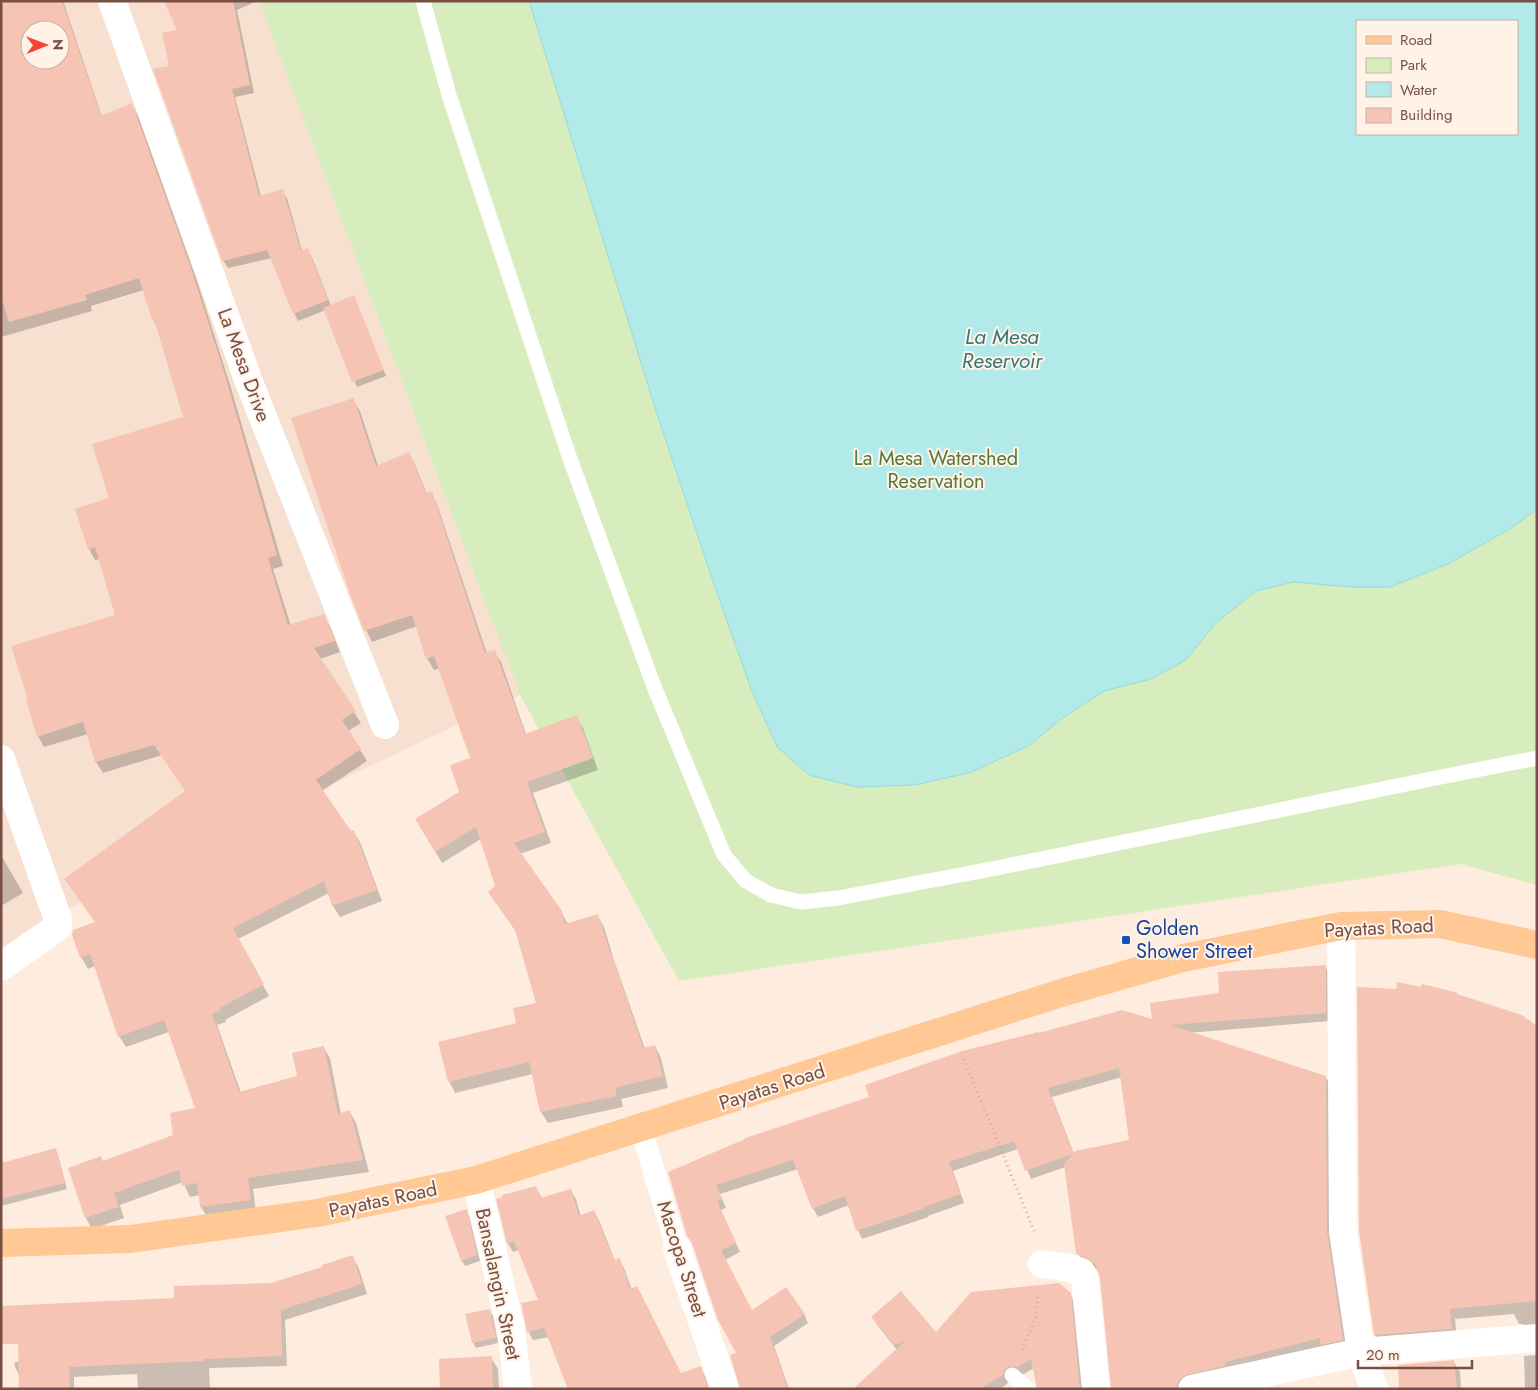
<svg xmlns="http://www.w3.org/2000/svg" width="1538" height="1390" font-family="Jost,sans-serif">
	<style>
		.residential { fill: #f8e0d0; fill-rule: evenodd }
		.green { fill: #d7edbd; fill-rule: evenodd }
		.water { fill: #b2e9e9; stroke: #97dbdc; fill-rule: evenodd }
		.shadow { fill: #0003; fill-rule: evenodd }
		.building { fill: #f6c4b4; fill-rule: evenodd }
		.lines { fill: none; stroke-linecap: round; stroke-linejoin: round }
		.path { stroke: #dba898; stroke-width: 3; stroke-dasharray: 1 4; stroke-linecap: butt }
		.service { stroke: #fff; stroke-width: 15 }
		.pedestrian { stroke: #fff; stroke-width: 22 }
		.minor { stroke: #fff; stroke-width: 28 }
		.primary { stroke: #ffc895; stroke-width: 28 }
		.transit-dot { fill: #1a4fb4; stroke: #fff2e7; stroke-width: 2 }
		.labels { text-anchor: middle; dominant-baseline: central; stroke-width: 4; stroke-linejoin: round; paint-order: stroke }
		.street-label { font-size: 20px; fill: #774f45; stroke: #fff2e7 }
		.park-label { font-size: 20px; fill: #557839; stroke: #fff2e7 }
		.transit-label { font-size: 20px; fill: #164399; stroke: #fff2e7; text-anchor: start }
		.water-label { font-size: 21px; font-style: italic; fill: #357676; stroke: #fff2e7 }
	</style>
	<rect width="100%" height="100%" fill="#feeddf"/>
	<path class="residential" d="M1,1H259L520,695L31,927L1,949ZM30,30H60V60H30Z"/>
	<path class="green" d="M259,1H1537V885L1460,864L679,981L520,695ZM1357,21H1517V134H1357Z"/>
	<path class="water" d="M529,1H1537V509L1513,527L1448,564L1390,587H1350L1294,582L1256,591L1216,623L1186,660L1151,679L1104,691L1061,719L1030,745L972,772L915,785L857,787L809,775L777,747L751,689L714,584L656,411ZM1357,21H1517V134H1357Z"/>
	<path class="shadow" d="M1,1H63L102,117L132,105L138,116L197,281L231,388L283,566L273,569L291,626L324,616L330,627L340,652L320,659L361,723L348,731L367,761L322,791L350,832L353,831L360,842L382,901L340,917L333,906L329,893L238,939L269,996L225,1020L226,1022L217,1025L241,1093L298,1077L323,1047L330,1058L341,1114L350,1112L356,1123L369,1172L253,1189L256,1211L208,1218L201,1207L200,1195L190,1197L183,1182L120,1205L124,1218L92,1229L86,1218L69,1169L104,1162L175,1136L197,1109L169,1032L126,1047L119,1036L95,966L88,969L81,957L96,923L65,879L186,792L162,755L103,773L96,762L88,734L44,747L38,736L117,616L100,559L95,560L89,549L110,499L185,418L158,329L153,319L144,290L91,306L92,311L1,337ZM30,30H60V60H30Z
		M166,1H257L237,10L254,93L235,97L261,197L282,191L287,198L302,251L307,249L312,257L331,306L356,302L386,376L357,387L326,310L298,321L294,313L272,258L228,268L223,260L170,67L179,30Z
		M353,400L360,411L378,466L409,453L415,465L427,494L431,492L437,504L487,654L494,651L501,662L526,734L576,717L583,728L598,770L533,793L551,843L520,854L561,912L568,924L597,915L604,927L614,960L645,1049L655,1046L661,1058L668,1088L621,1099L623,1107L548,1123L541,1112L533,1074L455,1093L449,1081L518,1024L538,1004L517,933L489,892L497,887L481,839L442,863L417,820L460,793L472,759L440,668L434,670L427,658L417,626L372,642L366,630Z
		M1,855L23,893L1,906Z
		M1325,966L1330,975V1021L1188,1033L1326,1078L1331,1086L1347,1348L1184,1389H1113L1102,1278L1099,1271L1093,1266L1083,1262L1078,1253L1065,1167L1031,1179L1018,1149L953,1171L964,1203L928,1216L929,1217L862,1239L858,1230L849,1205L818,1217L813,1208L798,1169L720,1194L726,1208L721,1210L740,1252L725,1260L752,1311L804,1314L808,1323L774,1346L789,1389H741L738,1354L669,1172L1039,1035L1153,1021L1221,994ZM1122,1077L1130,1141L1074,1154L1052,1097Z
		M1537,1028V1333L1529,1334L1523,1324H1519L1514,1314L1455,1319L1457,1340L1382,1346L1375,1335Z
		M55,1150L58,1155L67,1189L1,1206V1159L4,1163Z
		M536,1187L542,1199L571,1191L576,1199L581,1217L594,1212L599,1220L615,1261L619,1260L624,1268L632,1290L681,1374L700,1368L705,1376L709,1389H601L549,1337L533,1340L528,1331L539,1301L519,1250L513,1252L508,1244L498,1200Z
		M466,1211L469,1216L480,1261L465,1266L462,1261Z
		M352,1257L358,1266L367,1294L285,1320L287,1366L209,1368L210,1389H138L137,1374L74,1377V1389H20V1377L16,1369L14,1363L108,1330L176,1300L271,1284L324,1267Z
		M1070,1294L1075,1303L1084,1389H1038L1034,1368L1022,1375L1009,1378L1007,1384L1000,1389H855L897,1350L878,1326L873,1318L936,1334Z
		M489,1310L493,1316L498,1343L476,1348L473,1342Z
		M1537,1355V1389H1525L1524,1356Z
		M491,1358L498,1369L499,1389H442Z
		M1454,1362L1460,1372L1461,1389H1401Z"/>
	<path class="building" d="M1,1H62L101,116L132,103L191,268L225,375L277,555L268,558L288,625L324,614L335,641L314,648L356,711L342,720L361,749L316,780L351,831L354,830L377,890L332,906L324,881L233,928L264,984L220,1008L221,1010L212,1014L239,1092L297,1076L292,1053L324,1046L338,1114L350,1110L363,1160L248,1178L251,1200L200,1207L197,1183L182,1186L179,1170L114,1193L119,1207L85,1218L68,1168L101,1156L103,1161L173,1135L170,1113L195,1108L164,1020L118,1037L90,954L80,958L72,935L73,930L95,922L64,879L185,791L154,745L95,762L83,722L37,737L26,700H28L11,646L115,615L95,547L88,550L75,509L109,498L92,444L183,417L154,319L152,320L139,278L85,295L87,300L9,322L1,296ZM30,30H60V60H30Z
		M164,1H233L250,85L232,89L259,196L283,189L301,251L308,248L328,300L293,314L267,250L222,261L153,69L169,66L162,33L177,30Z
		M354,295L384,370L352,382L323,308Z
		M354,398L376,466L409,452L426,493L432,491L485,653L495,650L525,734L577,715L593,758L527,782L545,832L514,843L562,911L565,924L598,914L610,952H611L643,1048L655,1045L663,1076L615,1088L617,1096L540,1112L529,1062L448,1082L438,1042L516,1023L513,1008L536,1003L515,930L488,892L495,886L476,827L435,852L415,819L459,792L450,765L470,758L434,656L426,659L412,615L364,631L351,597L291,418Z
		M1326,965V1013L1170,1025L1326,1076L1327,1232L1343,1340L1320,1345V1338L1225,1362V1366L1189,1374L1182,1377L1177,1384V1389H1111L1100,1278L1095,1264L1087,1258L1076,1254L1064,1164L1073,1154L1025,1171L1014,1141L949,1162L960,1194L924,1207L925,1208L856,1231L845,1196L812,1209L793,1160L716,1185L722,1199L717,1201L736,1243L721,1250L752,1310L786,1287L805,1314L770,1337L788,1389H740L730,1355L736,1353L717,1318L692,1243L687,1236L668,1172L745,1139V1138L869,1097L865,1085L962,1051L1038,1032L1039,1033L1122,1010L1152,1019L1150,1003L1219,993L1218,972ZM1119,1068L1129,1140L1075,1151L1073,1153L1048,1088Z
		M1397,982L1421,987L1422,984L1458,993L1457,994L1522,1015L1537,1026V1301L1450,1309L1452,1329L1374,1335L1359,1231L1357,987L1396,989Z
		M56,1148L65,1183L1,1199V1163Z
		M536,1186L540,1198L571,1189L579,1216L594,1210L614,1260L620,1258L630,1289L637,1286L681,1373L701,1366L708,1389H568L544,1328L527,1332L521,1303L538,1300L514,1241L507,1244L496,1199L502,1197V1195Z
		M467,1209L477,1255L461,1261L445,1216Z
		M353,1255L362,1284L281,1310L282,1356L204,1359V1361L69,1367L70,1389H19L18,1344H1V1306L174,1298V1286L271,1283L322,1267V1265Z
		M1059,1283L1071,1293L1080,1389H1037L1031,1359L1017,1367L1009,1366L1005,1369L1003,1375L980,1389H853L905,1341L894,1345L871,1317L901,1291L936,1332L971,1292Z
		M490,1309L496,1338L472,1343L465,1314Z
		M492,1356L493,1389H440L439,1359Z
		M1454,1360L1457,1389H1399L1398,1365Z"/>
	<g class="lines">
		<path class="path" d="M964,1059L1034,1231
			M1022,1350L1036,1316L1038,1296"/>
		<path class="service" d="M423,1L449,95L569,456L655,689L724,855L746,881L771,895L801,902L838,898L997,868L1426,780L1537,758
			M1012,1375L1028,1389"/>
		<path class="pedestrian" d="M641,1128L677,1248"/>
		<path class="minor" d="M112,1L249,382L385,725
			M1,759L55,911L58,919V927L1,967
			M1341,926L1343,1232L1361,1352L1374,1389
			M476,1180L511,1330L518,1389
			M677,1248L725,1389
			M1042,1264L1070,1268L1081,1272L1085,1280L1096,1389
			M1192,1389L1361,1352L1537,1338"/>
		<path class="primary" d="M1,1243L130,1239L317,1213L476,1180L1061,993L1183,958L1341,926L1440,924L1537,945"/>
	</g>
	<rect class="transit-dot" x="1121" y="935" width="10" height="10" rx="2.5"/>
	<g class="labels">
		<g class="street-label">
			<text transform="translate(244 365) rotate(70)">La Mesa Drive</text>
			<text transform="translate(1379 928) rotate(-3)">Payatas Road</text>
			<text transform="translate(772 1087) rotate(-18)">Payatas Road</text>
			<text transform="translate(383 1200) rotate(-12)">Payatas Road</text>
			<text transform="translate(682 1259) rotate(72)">Macopa Street</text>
			<text transform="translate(498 1284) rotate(78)">Bansalangin Street</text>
		</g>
		<g class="park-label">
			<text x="936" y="458">La Mesa Watershed<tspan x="936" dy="23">Reservation</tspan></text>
		</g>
		<g class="transit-label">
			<text x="1136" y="928">Golden<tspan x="1136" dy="23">Shower Street</tspan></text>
		</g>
		<g class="water-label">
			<text x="1002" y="337">La Mesa<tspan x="1002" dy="24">Reservoir</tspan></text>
		</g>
	</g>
	<rect width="1538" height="1390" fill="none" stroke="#774f45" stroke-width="5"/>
	<rect x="1356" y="20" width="162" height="115" fill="#fff2e7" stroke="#c9b1a6"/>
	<rect x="1366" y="36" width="25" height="8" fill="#ffc895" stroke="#c9b1a6"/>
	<text x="1400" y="45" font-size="15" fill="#774f45">Road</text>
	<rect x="1366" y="58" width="25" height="15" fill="#d7edbd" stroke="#c9b1a6"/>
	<text x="1400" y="70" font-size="15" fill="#774f45">Park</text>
	<rect x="1366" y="82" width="25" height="15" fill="#b2e9e9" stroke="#c9b1a6"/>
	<text x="1400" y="95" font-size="15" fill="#774f45">Water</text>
	<rect x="1366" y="108" width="25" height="15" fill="#f6c4b4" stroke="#c9b1a6"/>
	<text x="1400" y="120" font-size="15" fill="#774f45">Building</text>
	<g transform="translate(45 45) rotate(89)"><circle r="24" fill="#fff2e7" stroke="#c9b1a6"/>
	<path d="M0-4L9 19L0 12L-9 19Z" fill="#f44638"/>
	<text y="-8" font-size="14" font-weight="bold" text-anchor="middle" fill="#774f45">N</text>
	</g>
	<path d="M1358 1360v8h114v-8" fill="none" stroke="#774f45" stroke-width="2.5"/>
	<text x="1366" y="1360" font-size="15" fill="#774f45" stroke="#fff2e7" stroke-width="4" paint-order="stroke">20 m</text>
</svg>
